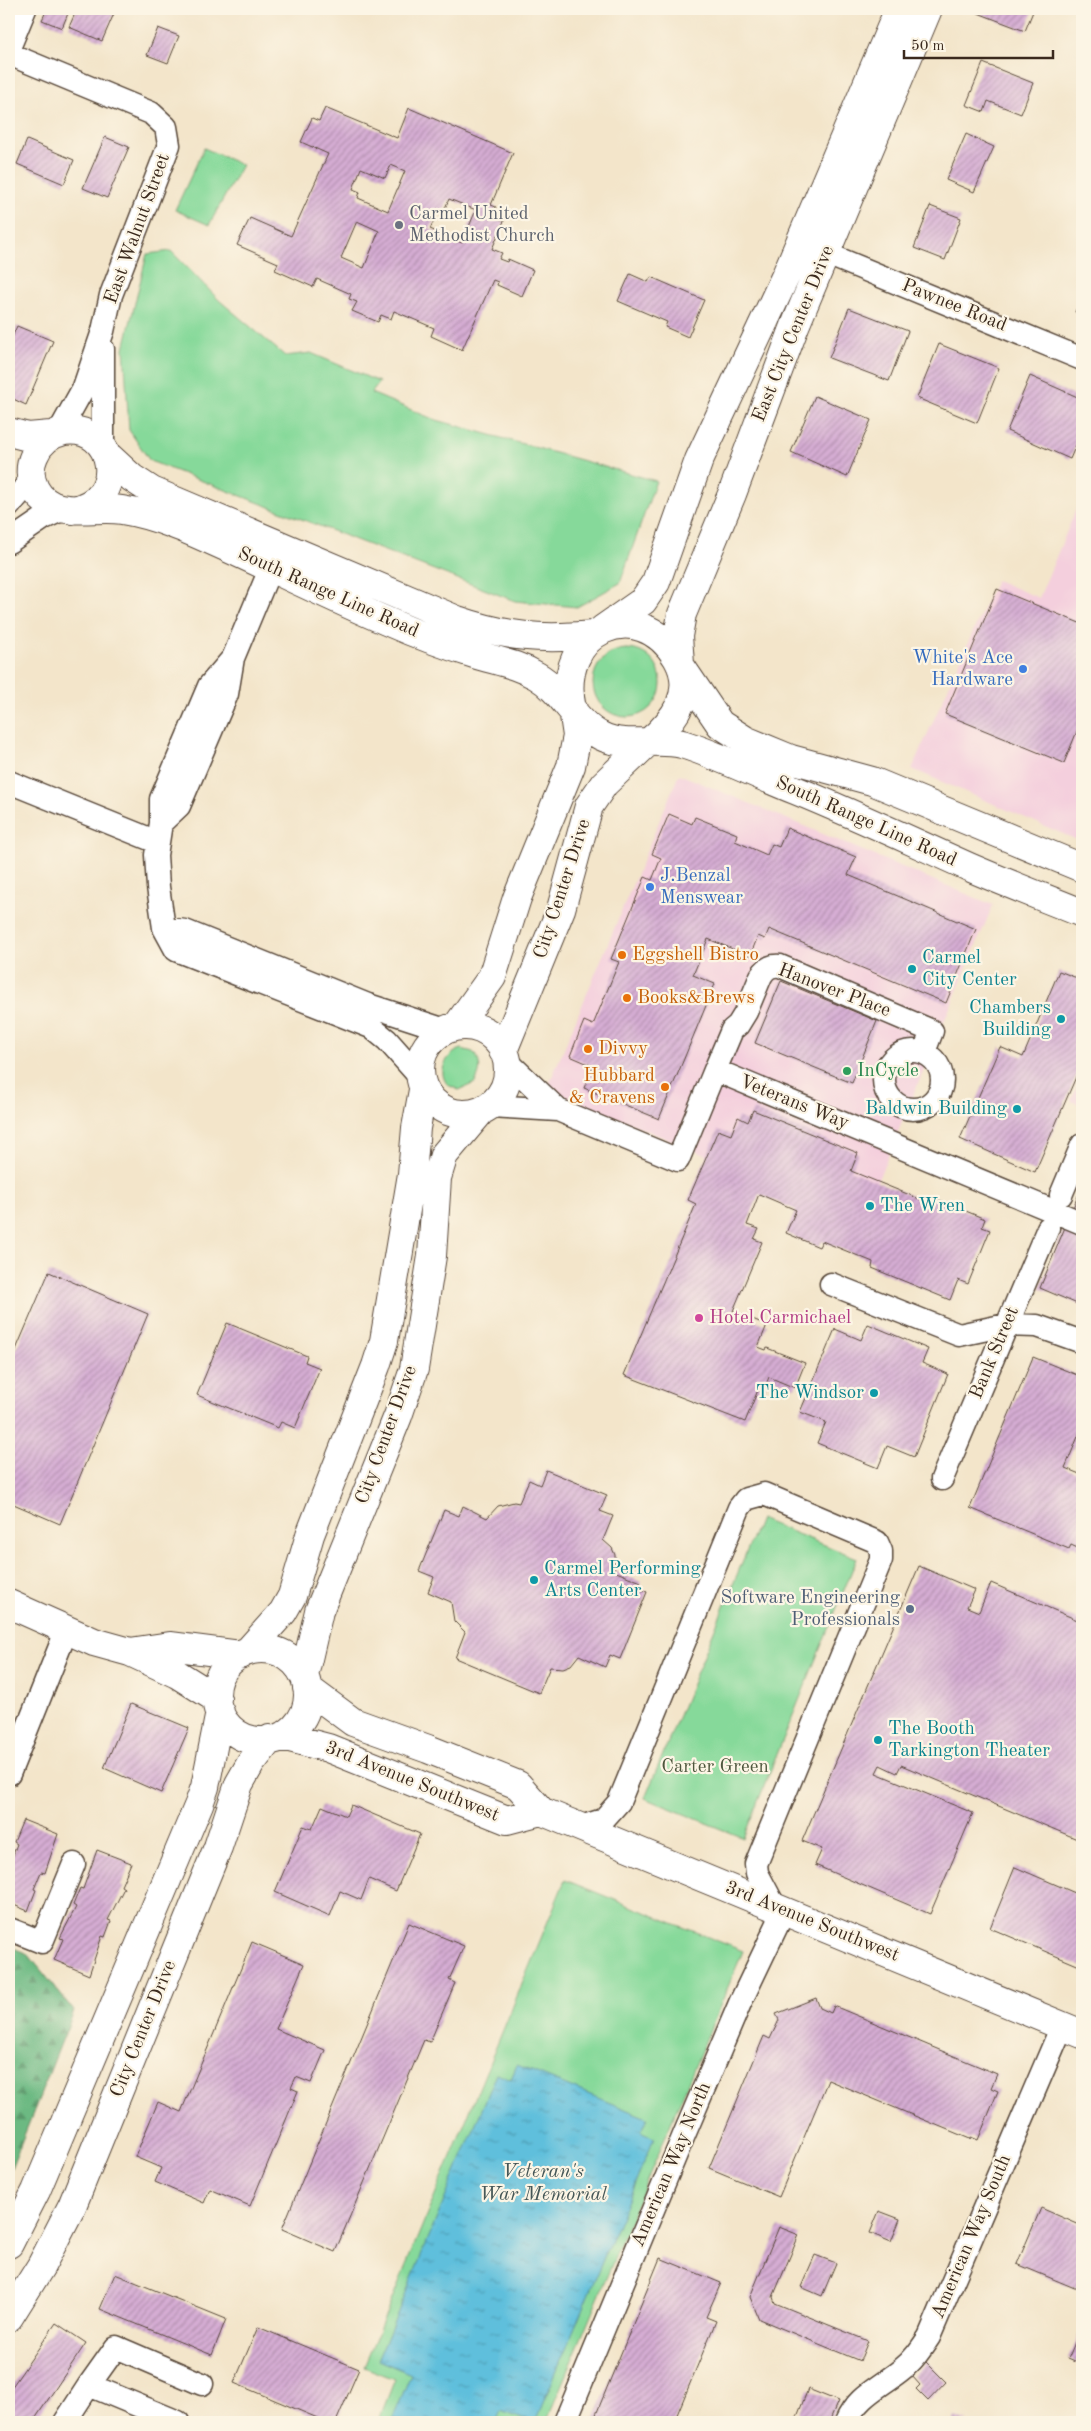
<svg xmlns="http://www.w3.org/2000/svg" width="1091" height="2431" font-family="'Old Standard TT',serif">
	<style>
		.built { fill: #f4cfdd }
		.green { fill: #86d99a; stroke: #60825c }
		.forest { fill: url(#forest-firs); stroke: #547250 }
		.water { fill: url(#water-ripples); stroke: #4c747d }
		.building { fill: url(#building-hatch); fill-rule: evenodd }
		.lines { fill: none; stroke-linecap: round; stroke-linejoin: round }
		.street-casing { stroke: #574638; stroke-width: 25 }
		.secondary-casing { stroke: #574638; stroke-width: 30 }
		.street { stroke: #fff; stroke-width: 22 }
		.secondary { stroke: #fff; stroke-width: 28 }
		.worship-dot { fill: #6b7280; stroke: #fcf5e5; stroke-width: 2 }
		.shop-dot { fill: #3f7fe0; stroke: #fcf5e5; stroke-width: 2 }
		.food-dot { fill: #e8710a; stroke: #fcf5e5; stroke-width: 2 }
		.culture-dot { fill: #0f9aa8; stroke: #fcf5e5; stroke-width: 2 }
		.leisure-dot { fill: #2e9e5b; stroke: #fcf5e5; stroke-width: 2 }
		.hotel-dot { fill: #d1479c; stroke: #fcf5e5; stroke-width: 2 }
		.service-dot { fill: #5c6f8a; stroke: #fcf5e5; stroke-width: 2 }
		.labels { text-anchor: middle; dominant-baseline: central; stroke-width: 4.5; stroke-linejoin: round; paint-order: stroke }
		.worship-label { font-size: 19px; fill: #5b616d; stroke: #fcf5e5; text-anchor: start }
		.street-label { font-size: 19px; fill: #3b2a1e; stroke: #fcf5e5 }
		.shop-label { font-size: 19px; fill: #366cbe; stroke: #fcf5e5; text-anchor: end }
		.food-label { font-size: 19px; fill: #c56008; stroke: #fcf5e5; text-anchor: start }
		.culture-label { font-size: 19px; fill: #0d838f; stroke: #fcf5e5; text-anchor: start }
		.leisure-label { font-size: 19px; fill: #27864d; stroke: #fcf5e5; text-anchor: start }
		.hotel-label { font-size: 19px; fill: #b23c85; stroke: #fcf5e5; text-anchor: start }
		.service-label { font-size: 19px; fill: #4e5e75; stroke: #fcf5e5; text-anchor: end }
		.park-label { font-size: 19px; fill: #4e563d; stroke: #fcf5e5 }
		.water-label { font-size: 20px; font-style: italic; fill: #465757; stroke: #fcf5e5 }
	</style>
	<defs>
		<pattern id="forest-firs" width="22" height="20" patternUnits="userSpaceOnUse" patternTransform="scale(1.25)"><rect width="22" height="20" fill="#6cb982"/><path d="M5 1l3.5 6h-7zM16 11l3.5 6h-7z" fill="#5a976a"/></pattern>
		<pattern id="water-ripples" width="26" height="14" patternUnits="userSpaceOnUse" patternTransform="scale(1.25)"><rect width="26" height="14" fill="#5ebfdc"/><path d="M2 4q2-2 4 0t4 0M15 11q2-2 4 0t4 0" fill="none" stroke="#4f9bb2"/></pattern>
		<pattern id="building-hatch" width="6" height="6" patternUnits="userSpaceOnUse" patternTransform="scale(1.25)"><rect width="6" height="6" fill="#d6add4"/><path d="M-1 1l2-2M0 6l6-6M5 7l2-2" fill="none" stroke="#af8dab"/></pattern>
	</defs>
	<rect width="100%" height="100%" fill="#fcf5e5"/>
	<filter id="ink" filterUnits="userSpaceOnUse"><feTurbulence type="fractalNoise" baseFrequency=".02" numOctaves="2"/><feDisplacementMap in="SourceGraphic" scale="10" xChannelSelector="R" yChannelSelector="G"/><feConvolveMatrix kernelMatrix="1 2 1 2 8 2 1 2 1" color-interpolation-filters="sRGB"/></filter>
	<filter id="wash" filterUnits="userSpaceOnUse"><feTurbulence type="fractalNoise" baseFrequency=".0096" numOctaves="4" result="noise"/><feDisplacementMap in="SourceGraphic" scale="20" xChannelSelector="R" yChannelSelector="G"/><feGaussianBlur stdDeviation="1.12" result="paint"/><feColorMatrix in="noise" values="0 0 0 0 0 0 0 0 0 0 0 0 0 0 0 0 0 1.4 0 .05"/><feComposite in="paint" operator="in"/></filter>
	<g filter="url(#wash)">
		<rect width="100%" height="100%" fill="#f3e5ca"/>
		<path class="built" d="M1082,495V842L912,769L996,580L1039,598Z
			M679,774L993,905L861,1220L547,1089Z
			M1082,1075V1105L1071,1101Z"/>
		<path class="green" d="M204,148L242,165L209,225L175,210Z
			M171,251L220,301L285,356L311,353L379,382L371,393L433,419L656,481L620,583L577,607L515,601L150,461L129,430L124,348L147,254Z
			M593 683a34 34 0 1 1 68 0a34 34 0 1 1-68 0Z
			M462,1049L473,1052C482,1063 481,1071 475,1083L459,1090L448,1085C436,1072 447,1053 462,1049Z
			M760,1519L857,1558L743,1838L645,1798Z
			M565,1880L743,1951L546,2422H378L395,2379L364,2367Z"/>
		<path class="forest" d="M9,1946L28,1954L74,2011L9,2173Z"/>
		<path class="water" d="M517,2065L647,2118L641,2132L654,2138L535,2422H529L501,2411L496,2422H391L411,2374L378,2360L497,2073L511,2079Z"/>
		<g id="blocks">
			<path class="building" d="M47,9H63L69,11L62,28L42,20Z
				M77,9H116L102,41L69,27Z
				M979,9H1034L1025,31L978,13Z
				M158,28L179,36L168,63L147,55Z
				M983,63L1033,83L1021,114L988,101L984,112L966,105Z
				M325,108L397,138L409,108L513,153L491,205L496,207L493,216L504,221L492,249L502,253L499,259L507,262L508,259L533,270L522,296L497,285L498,282L493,280L462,350L431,336L434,328L394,311L391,319L381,315L378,322L352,311L357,302L349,299L351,294L317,279L313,287L275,270L278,263L237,245L250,218L291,236L328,154L301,142L312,118L319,121ZM391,165L405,171L388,211L358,198L360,192L353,189L361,168L385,178ZM449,199L476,210L462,243L430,229L437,213L442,215ZM357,221L379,231L364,268L341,258Z
				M966,134L994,147L974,192L946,180Z
				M105,137L129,147L107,198L83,188Z
				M27,140L74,160L64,184L17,164Z
				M930,206L961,218L945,260L914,248Z
				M630,274L648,282L651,277L704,300L688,337L665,327L667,322L618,301Z
				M1082,296V315L1075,312Z
				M849,308L908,331L889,381L829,358Z
				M17,326L53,341L26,405L9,397V344Z
				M939,344L999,368L977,423L917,398Z
				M1030,376L1082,399V431L1070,459L1007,431Z
				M815,396L871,420L847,477L791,452Z
				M997,589L1082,624V719L1064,763L945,714Z
				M669,814L692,824L695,817L737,834L735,841L767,855L772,844L779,847L787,828L856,857L848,875L976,929L946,1003L769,929L765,939L758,936L750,956L708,939L693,975L715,984L659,1119L584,1088L593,1066L570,1056L584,1021L593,1025L619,962L611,959L645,877L652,880L661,858L652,854Z
				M1059,971L1082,980V1063L1035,1172L960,1139L1000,1047L1023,1057Z
				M781,981L877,1021L852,1083L755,1043Z
				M753,1110L858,1153L851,1171L927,1202L930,1196L985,1219L982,1227L990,1230L968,1284L958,1280L950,1300L872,1268L873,1262L822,1241L819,1247L786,1233L796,1210L759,1194L747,1225L759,1229L754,1239L762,1242L733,1311L767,1325L758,1347L766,1350L767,1348L805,1363L795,1388L769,1377L763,1392L758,1390L745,1422L624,1375L696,1204L688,1200L718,1130L731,1135L738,1117L748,1122Z
				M1082,1186V1306L1040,1288Z
				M49,1272L148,1314L60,1524L9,1502V1366Z
				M227,1323L307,1356L305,1362L320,1368L295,1428L281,1422L278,1428L197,1395Z
				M868,1324L928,1349L922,1363L948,1374L914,1457L887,1446L878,1468L817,1443L826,1422L800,1412L835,1329L861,1340Z
				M1033,1357L1082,1377V1427L1065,1468L1082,1475V1550L1071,1545L1069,1549L970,1508Z
				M546,1470L607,1495L600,1511L613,1516L603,1540L612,1548L615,1555L614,1571L641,1582L638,1588L647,1592L620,1659L610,1655L605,1667L579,1655L571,1665L563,1668L550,1667L539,1693L455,1658L465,1632L454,1621L451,1602L428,1592L434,1577L419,1571L444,1510L459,1516L463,1506L487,1518L498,1506L514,1502L519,1503L529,1480L540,1485Z
				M919,1566L975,1590L967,1607L979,1612L991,1583L1082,1622V1841L901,1765L897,1773L880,1765L876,1773L973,1813L930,1914L815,1865L822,1849L802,1841Z
				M131,1704L189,1728L161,1793L104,1768Z
				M351,1805L420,1834L396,1891L369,1879L361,1900L340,1891L330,1916L275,1892L303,1826L312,1829L322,1806L346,1816Z
				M23,1820L58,1834L45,1873L41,1872L34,1889L36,1890L28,1911L9,1903V1859L11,1860L17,1844L14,1842Z
				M97,1850L131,1863L121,1886L124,1888L108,1920L111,1921L105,1937L102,1936L89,1975L54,1960L63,1939L60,1938L76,1907L73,1905L80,1888L83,1889Z
				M1015,1867L1082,1896V1967L990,1928Z
				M409,1923L464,1946L449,1980L455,1983L430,2042L424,2040L335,2252L282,2229Z
				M252,1942L304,1964L276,2029L325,2050L311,2083L296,2077L291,2088L298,2091L250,2206L210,2189L204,2203L155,2182L161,2168L135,2157L158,2102L181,2112Z
				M816,1998L820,2008L831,2013L834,2006L997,2074L991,2088L998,2091L978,2140L971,2137L970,2139L828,2080L779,2197L709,2168L764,2036L770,2039L779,2020L776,2014Z
				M1041,2208L1082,2226V2276L1077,2289L1017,2264Z
				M879,2211L900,2219L891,2242L870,2233Z
				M779,2227L799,2235L773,2297L775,2303L868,2341L860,2361L759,2319L750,2297Z
				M815,2255L836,2263L822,2296L801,2287Z
				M660,2258L721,2283L706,2317L716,2321L674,2422H593Z
				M115,2274L226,2319L212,2355L100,2309Z
				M56,2323L86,2343L33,2422H9V2391Z
				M1082,2326V2365L1068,2359Z
				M258,2327L359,2369L336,2422H327L234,2383Z
				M926,2362L946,2382L928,2401L916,2389L920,2385L912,2376Z
				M808,2389L838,2401L829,2422H795Z
				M955,2417L968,2422H953Z"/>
		</g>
	</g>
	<g filter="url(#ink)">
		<use href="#blocks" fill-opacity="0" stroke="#574638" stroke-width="1"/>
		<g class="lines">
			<g class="street-casing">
				<path id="street" d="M9,48L25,9
					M9,54L151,113L166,127L169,145L111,295L103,331L84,387L59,432
					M810,247L1082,359
					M103,447V349
					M9,506L32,479
					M9,542L44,518L63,509
					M233,658L209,686L161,799V823L156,855L158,887L164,928L176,950L371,1027L387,1040L419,1076
					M9,782L157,842
					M161,823L179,806L227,694L233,658L271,567
					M164,928L185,931L368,1005L445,1030
					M884 1080a29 29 0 1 1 58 0a29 29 0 1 1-58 0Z
					M506,1060L558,1110L678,1160L715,1070L1082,1223
					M715,1070L732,1030L738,1025L746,1012L761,976C766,968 771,965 780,966L932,1031L924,1052
					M490,1106L558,1110
					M1061,1195L1082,1145
					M831,1284L959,1335L1006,1325L1037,1326L1082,1342
					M942,1479L1048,1228
					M9,1774L67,1629
					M581,1827L603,1820L619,1802L739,1508L746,1499L764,1494L877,1542L881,1551V1560L756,1864L757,1873L775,1907
					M9,1929L42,1942L74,1864
					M65,2422L89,2385
					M178,2422L89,2385L116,2347L202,2384
					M565,2422L684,2135L740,2003L784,1911
					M846,2422C857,2396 880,2387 901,2370C913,2361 921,2349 929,2337L1062,2026"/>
			</g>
			<g class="secondary-casing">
				<path id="secondary" d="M9,432L28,437L51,435
					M106,454L132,478L152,491L457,620C506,637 542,640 592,635
					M72,510C129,501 116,423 64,431C50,434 39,443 34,456C29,467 30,479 35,489C52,521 93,505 122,510C160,516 195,533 230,549C284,574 337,600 391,623C418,635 446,645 474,654C496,661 517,664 537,676C563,691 575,723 601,736C627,749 656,737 682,744C718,755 759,776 795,790C854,814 911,841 969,867C1006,883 1045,898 1082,913
					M603,629L643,601L656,582L699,460L786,275L899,9
					M680,664L678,636L682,614L732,494L795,326L928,9
					M682,668L720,724L745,740L791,759L872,781L1082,868
					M572,709C554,630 639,593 677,658C697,692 674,721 648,743
					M420 1070a44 44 0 1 1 88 0a44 44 0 1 1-88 0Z
					M457,1026L492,977L517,898L571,766L577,736L573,709
					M503,1051L561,909L589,806L604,784L647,743
					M9,1604L94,1642L130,1652L177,1674L217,1699
					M216 1695a46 46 0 1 1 92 0a46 46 0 1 1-92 0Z
					M248,1651L283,1612L292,1596L310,1535L376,1366L384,1341L412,1174L416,1128L423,1090
					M130,1652L170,1646L240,1655
					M304,1676L319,1611L398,1416L414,1369L432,1256L437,1178L444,1155L481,1111
					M307,1688L353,1722L428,1749L518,1785L541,1811L1082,2034
					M282,1736L328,1748L507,1820L541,1811
					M9,2244L36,2191L199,1804L205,1787L220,1712
					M9,2317L41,2266L72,2206L218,1847L239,1784L251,1763L270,1739"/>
			</g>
			<use href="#street" class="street"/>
			<use href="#secondary" class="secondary"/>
		</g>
	</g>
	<circle class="worship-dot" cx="399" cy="225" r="5"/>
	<g class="shop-dot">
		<circle cx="1023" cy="669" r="5"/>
		<circle cx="650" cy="887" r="5"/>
	</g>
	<g class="food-dot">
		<circle cx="622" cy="955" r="5"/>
		<circle cx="627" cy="998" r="5"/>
		<circle cx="588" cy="1049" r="5"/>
		<circle cx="665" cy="1087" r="5"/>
	</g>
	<g class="culture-dot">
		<circle cx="912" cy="969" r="5"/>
		<circle cx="1061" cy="1019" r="5"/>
		<circle cx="1017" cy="1109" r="5"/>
		<circle cx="870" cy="1206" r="5"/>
		<circle cx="874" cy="1393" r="5"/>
		<circle cx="534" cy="1580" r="5"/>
		<circle cx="878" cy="1740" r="5"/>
	</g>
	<circle class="leisure-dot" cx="847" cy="1071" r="5"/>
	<circle class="hotel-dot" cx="699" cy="1318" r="5"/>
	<circle class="service-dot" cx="910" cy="1609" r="5"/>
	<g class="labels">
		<g class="worship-label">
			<text x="409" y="214">Carmel United<tspan x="409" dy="22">Methodist Church</tspan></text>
		</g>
		<g class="street-label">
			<text transform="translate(138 229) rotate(-70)">East Walnut Street</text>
			<text transform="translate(954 306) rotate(22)">Pawnee Road</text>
			<text transform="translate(794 334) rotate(-68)">East City Center Drive</text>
			<text transform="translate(328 593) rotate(24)">South Range Line Road</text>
			<text transform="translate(866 822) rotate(24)">South Range Line Road</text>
			<text transform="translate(563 889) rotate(-72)">City Center Drive</text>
			<text transform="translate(834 991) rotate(21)">Hanover Place</text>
			<text transform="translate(794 1103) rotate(22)">Veterans Way</text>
			<text transform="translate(995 1353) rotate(-67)">Bank Street</text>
			<text transform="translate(387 1435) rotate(-70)">City Center Drive</text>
			<text transform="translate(412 1782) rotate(22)">3rd Avenue Southwest</text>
			<text transform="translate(812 1922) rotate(22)">3rd Avenue Southwest</text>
			<text transform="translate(144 2029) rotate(-68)">City Center Drive</text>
			<text transform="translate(672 2165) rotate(-67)">American Way North</text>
			<text transform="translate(972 2237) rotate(-67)">American Way South</text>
		</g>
		<g class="shop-label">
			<text x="1013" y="658">White's Ace<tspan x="1013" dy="22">Hardware</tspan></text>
			<text x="660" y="876" text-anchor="start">J.Benzal<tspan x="660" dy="22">Menswear</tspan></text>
		</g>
		<g class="food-label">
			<text x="632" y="955">Eggshell Bistro</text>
			<text x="637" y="998">Books&amp;Brews</text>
			<text x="598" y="1049">Divvy</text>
			<text x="655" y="1076" text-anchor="end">Hubbard<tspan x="655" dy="22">&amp; Cravens</tspan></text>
		</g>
		<g class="culture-label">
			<text x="922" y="958">Carmel<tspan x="922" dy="22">City Center</tspan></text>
			<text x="1051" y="1008" text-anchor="end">Chambers<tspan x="1051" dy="22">Building</tspan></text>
			<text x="1007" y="1109" text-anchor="end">Baldwin Building</text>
			<text x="880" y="1206">The Wren</text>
			<text x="864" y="1393" text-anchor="end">The Windsor</text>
			<text x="544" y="1569">Carmel Performing<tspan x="544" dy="22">Arts Center</tspan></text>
			<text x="888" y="1729">The Booth<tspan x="888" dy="22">Tarkington Theater</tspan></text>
		</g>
		<g class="leisure-label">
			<text x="857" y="1071">InCycle</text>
		</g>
		<g class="hotel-label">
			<text x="709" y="1318">Hotel Carmichael</text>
		</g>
		<g class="service-label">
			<text x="900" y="1598">Software Engineering<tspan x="900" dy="22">Professionals</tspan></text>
		</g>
		<g class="park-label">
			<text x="715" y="1767">Carter Green</text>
		</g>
		<g class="water-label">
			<text x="543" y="2172">Veteran's<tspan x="543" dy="23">War Memorial</tspan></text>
		</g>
	</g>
	<rect width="1091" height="2431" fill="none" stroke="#fcf5e5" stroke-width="30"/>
	<path d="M904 50v8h149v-8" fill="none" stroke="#3b2a1e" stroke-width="2.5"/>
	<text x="911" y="50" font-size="15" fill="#3b2a1e" stroke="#fcf5e5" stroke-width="4" paint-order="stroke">50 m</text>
</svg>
